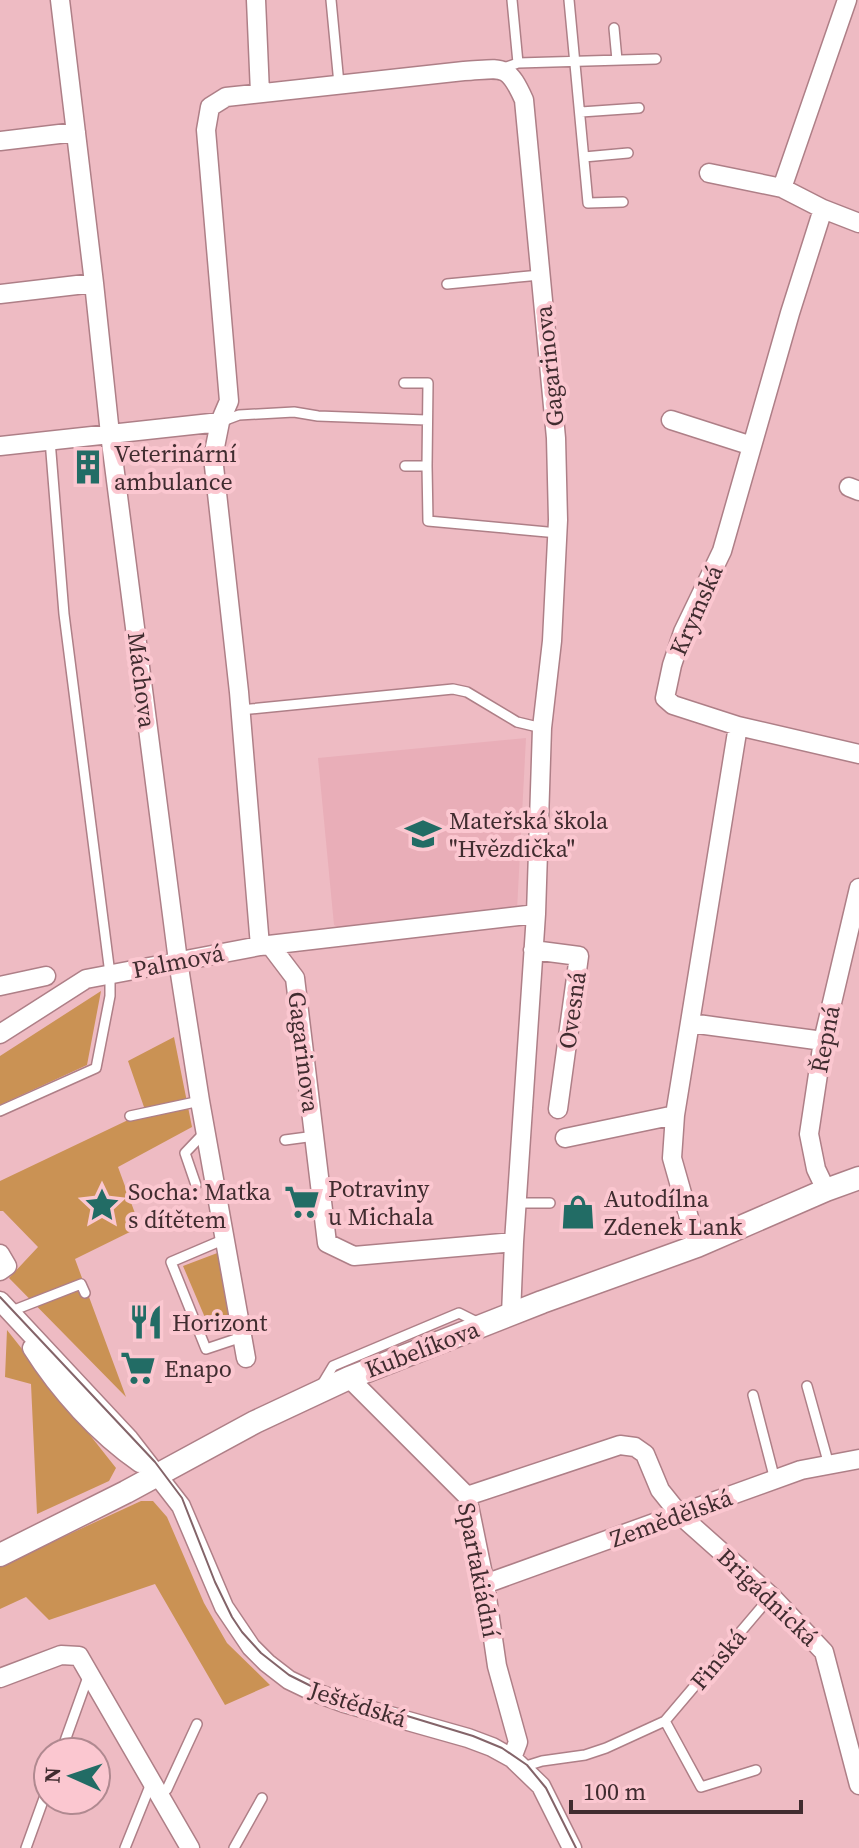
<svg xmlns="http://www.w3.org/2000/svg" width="859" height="1848" font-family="'Source Serif 4',serif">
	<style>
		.built { fill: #e9aeb8 }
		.green { fill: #ca9254 }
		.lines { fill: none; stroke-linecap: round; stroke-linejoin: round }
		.service-casing { stroke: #ae7f87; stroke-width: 12 }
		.minor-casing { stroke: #ae7f87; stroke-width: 21 }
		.tertiary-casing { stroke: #ae7f87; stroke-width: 25 }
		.service { stroke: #fff; stroke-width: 9 }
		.minor { stroke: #fff; stroke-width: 18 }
		.tertiary { stroke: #fff; stroke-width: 22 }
		.tram { stroke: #846469; stroke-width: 2 }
		.labels { text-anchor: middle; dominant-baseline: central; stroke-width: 8; stroke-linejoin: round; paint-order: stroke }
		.street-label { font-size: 24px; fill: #402c2f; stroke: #fbc7d0 }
		.poi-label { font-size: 24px; fill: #402c2f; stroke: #fbc7d0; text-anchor: start }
	</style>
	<rect width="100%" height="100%" fill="#eebbc3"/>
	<path class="built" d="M526,738L517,910L344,930L334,925L318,758Z"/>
	<path class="green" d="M101,991L87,1065L0,1105V1056Z
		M174,1037L192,1127L118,1167L140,1227L75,1259L126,1397L9,1278L38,1247L3,1211H0V1181L126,1121L144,1107L128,1061Z
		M220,1252L230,1322L209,1327L183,1266Z
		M7,1330L116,1468L109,1481L37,1514L31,1384L5,1377Z
		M141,1501H153L167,1517L204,1603L227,1643L270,1685L225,1705L155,1584L49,1620L26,1597L0,1609V1566Z"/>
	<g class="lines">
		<g class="service-casing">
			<path id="service" d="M331,0L339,84
				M512,0L518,63
				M569,0L588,203L623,202
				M614,28L617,60
				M501,69L518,63L656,59
				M581,112L639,108
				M584,157L628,153
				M447,284L540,275
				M404,383H428L427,466H405
				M223,421L239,415L294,412L318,416L426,420
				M427,466L428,521L558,533
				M240,710L453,689L467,692L517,722L542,728
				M0,1111L96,1068L110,996V974L64,614L50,440
				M130,1116L200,1101
				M285,1140L315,1136
				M196,1185L185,1153L205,1132
				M518,1203H550
				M225,1239L171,1262L206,1349L242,1337
				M9,1312L81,1284L85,1293
				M321,1386L333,1366L459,1313L481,1324
				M807,1386L829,1465
				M753,1395L775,1480
				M665,1721L701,1787L756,1770
				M61,1752L89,1674
				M523,1767L542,1761L585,1755L606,1748L665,1721L771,1596
				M161,1795L167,1789L197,1724
				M26,1848L48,1787
				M125,1848L152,1781
				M234,1848L262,1798"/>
		</g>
		<g class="minor-casing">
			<path id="minor" d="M60,0L94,283L110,434L178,961L200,1101L246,1358
				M256,0L260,93
				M0,141L76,132
				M709,173L782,188
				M823,209L859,223
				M0,294L94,283
				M671,420L752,446
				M0,446L220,422
				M849,487L859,491
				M738,726L859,754
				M270,945L295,978L327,1243L354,1256L514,1242
				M260,946L239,692L213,457L220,422L229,401L206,130L210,107L226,97L464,71C502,69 507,62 524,100L556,438L558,520L552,641L542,728L536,914L514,1242L511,1315
				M533,950L579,956L558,1109
				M0,986L46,976
				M690,1023L823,1041
				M0,1034L86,979L260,946L536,914
				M565,1138L675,1115
				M826,1190L816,1169L809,1134L823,1041L859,888
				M697,1246L672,1158L675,1115L738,726L673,705L665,698L672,665L683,632L722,551L790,313L823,209L782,188L847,0
				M0,1254L7,1266L0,1271
				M0,1301L129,1439L181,1506L224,1607L251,1647L267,1663L289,1680L314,1692L344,1703L468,1738L492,1747L512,1758L541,1786L572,1848
				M32,1348C59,1391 98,1434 140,1463
				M349,1378L467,1496L485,1584L497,1666L518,1742L512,1758
				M467,1496L620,1445L635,1447L645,1454L660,1490L680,1515L771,1596L824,1652L859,1785
				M485,1584L801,1470L859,1459
				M0,1678L61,1655L79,1656L190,1848"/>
		</g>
		<g class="tertiary-casing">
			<path id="tertiary" d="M0,1555L126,1492L255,1422L349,1378L542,1302L697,1246L826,1190L859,1178"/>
		</g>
		<use href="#service" class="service"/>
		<use href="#minor" class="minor"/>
		<use href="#tertiary" class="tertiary"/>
		<path class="tram" d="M0,1297L155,1462L182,1498L215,1582L232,1617L242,1632L261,1653L289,1675L315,1688L473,1736L502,1748L527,1765L546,1788L576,1848"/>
	</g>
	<defs>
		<g id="building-bare" transform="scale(2.76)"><path d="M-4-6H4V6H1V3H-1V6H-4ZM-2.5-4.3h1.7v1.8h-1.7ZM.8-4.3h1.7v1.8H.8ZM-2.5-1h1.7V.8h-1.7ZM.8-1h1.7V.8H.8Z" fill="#226c65" stroke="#fbc7d0" stroke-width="2.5" paint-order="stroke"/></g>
		<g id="school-bare" transform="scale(2.76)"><path d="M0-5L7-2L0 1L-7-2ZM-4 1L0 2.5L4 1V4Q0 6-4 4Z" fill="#226c65" stroke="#fbc7d0" stroke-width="2.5" paint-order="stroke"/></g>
		<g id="supermarket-bare" transform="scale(2.76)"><path d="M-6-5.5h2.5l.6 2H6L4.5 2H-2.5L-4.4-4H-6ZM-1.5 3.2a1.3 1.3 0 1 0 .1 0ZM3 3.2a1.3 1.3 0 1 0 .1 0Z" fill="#226c65" stroke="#fbc7d0" stroke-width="2.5" paint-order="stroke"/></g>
		<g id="sight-bare" transform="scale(2.76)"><path d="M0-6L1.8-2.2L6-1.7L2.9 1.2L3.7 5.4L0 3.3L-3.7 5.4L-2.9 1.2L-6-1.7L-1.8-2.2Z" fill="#226c65" stroke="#fbc7d0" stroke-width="2.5" paint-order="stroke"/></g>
		<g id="shop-bare" transform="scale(2.76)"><path d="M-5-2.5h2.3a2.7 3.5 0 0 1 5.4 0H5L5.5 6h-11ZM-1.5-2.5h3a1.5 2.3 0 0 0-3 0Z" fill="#226c65" stroke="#fbc7d0" stroke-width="2.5" paint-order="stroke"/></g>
		<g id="restaurant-bare" transform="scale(2.76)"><path d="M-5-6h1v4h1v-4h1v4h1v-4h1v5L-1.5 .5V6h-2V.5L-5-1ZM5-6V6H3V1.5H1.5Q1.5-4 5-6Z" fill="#226c65" stroke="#fbc7d0" stroke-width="2.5" paint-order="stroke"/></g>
	</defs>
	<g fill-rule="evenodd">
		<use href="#building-bare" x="88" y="467"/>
		<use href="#school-bare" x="423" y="834"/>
		<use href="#supermarket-bare" x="302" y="1202"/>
		<use href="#sight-bare" x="102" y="1205"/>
		<use href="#shop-bare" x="578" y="1212"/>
		<use href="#restaurant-bare" x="146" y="1322"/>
		<use href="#supermarket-bare" x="138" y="1368"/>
	</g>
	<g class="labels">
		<g class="street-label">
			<text transform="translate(549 366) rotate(-96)">Gagarinova</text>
			<text transform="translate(696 610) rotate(-66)">Krymská</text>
			<text transform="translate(142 680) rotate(83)">Máchova</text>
			<text transform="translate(178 961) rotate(-11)">Palmová</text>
			<text transform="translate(572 1010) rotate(-82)">Ovesná</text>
			<text transform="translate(825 1039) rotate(-79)">Řepná</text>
			<text transform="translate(304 1052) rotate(83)">Gagarinova</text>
			<text transform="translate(422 1349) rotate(-21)">Kubelíkova</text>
			<text transform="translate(671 1518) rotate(-20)">Zemědělská</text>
			<text transform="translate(479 1570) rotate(79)">Spartakiádní</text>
			<text transform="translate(768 1597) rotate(44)">Brigádnická</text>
			<text transform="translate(718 1659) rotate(-50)">Finská</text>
			<text transform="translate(358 1704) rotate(18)">Ještědská</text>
		</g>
		<g class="poi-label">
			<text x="114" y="453">Veterinární<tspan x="114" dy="28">ambulance</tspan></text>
			<text x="449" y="820">Mateřská škola<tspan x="449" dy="28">"Hvězdička"</tspan></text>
			<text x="328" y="1188">Potraviny<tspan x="328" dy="28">u Michala</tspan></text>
			<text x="128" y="1191">Socha: Matka<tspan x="128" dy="28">s dítětem</tspan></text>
			<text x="604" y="1198">Autodílna<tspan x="604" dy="28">Zdenek Lank</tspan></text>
			<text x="172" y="1322">Horizont</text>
			<text x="164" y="1368">Enapo</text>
		</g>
	</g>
	<g transform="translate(72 1776) rotate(273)"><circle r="38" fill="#fbc7d0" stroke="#b08990" stroke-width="2"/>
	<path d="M0-6L14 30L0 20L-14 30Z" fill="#226c65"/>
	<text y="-12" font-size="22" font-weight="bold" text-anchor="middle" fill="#402c2f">N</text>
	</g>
	<path d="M571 1800v12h230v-12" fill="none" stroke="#402c2f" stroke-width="4"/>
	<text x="583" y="1800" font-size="24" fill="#402c2f" stroke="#fbc7d0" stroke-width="6" paint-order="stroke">100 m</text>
</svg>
